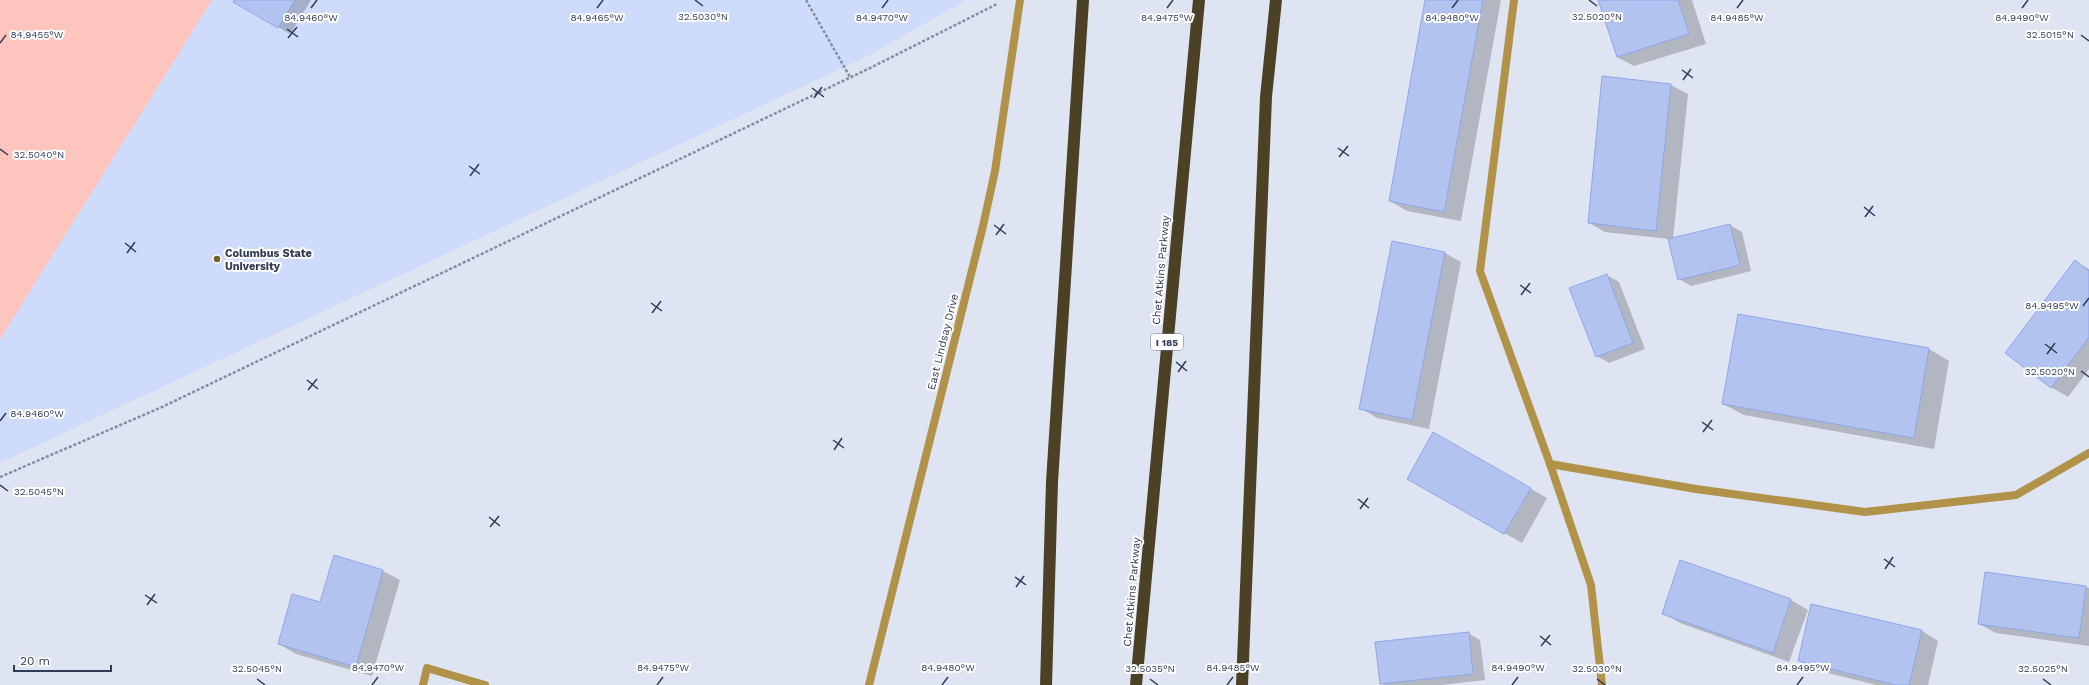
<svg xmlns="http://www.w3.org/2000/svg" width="2089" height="685" font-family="'Work Sans',sans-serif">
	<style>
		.built { fill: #cfdbfa }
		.green { fill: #fdc5bd }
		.shadow { fill: #0003 }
		.building { fill: #b2c3f0; stroke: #8ea7ea }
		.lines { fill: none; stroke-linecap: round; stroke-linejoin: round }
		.path { stroke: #848ca1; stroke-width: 2.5; stroke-dasharray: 3 2; stroke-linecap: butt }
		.lane { stroke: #b09348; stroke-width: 8 }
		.street { stroke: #b09348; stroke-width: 8 }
		.highway { stroke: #4b4125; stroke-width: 12 }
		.ticks { fill: none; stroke: #313b57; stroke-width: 1.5 }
		.poi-dot { fill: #74612f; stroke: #fff; stroke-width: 1.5 }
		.labels { text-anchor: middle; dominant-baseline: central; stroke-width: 4; stroke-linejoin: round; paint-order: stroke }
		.shield { fill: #fff; stroke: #6f7689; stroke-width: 1 }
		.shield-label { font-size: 10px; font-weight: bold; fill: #313b57 }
		.poi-label { font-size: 11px; font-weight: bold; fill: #313b57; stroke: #fff; text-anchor: start }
		.street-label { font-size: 11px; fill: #313b57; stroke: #fff }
		.ticks-label { font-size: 10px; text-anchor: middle; fill: #313b57; stroke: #fff; stroke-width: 4; stroke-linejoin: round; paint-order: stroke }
	</style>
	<rect width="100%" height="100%" fill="#dfe4f2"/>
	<path class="built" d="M0,0H966L868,56L0,463Z"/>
	<path class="green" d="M0,0H212L0,339Z"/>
	<path class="shadow" d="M236,0H311L290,34L235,1Z
		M1426,0H1501L1461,221L1407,211L1390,201Z
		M1600,0H1692L1706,44L1634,66L1617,57Z
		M1671,85L1688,94L1673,239L1730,225L1742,232L1751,271L1691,286L1679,279L1669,239L1605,232L1589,223Z
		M1445,253L1461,262L1429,429L1377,418L1360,408Z
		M2075,262L2089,269V369L2068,397L2051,387Z
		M1607,275L1619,282L1645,349L1609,363L1597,356Z
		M1929,349L1949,361L1934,449L1744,415L1723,404Z
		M1433,434L1547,498L1522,543L1408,478Z
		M1681,562L1791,600L1808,610L1789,662L1680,623L1663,613Z
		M383,571L400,580L372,676L296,654L279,644L321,603Z
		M2086,587L2089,588V646L1996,633L1979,624Z
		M1922,631L1938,641L1928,685H1876L1816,670L1799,661Z
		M1468,633L1480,640L1485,680L1441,685H1384L1381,683Z"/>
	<path class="building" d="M234,0H295L278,28L233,2Z
		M1425,0H1483L1444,212L1389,201Z
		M1598,0H1678L1689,34L1617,57Z
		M1602,76L1671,84L1656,231L1588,223Z
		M1730,224L1740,265L1678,280L1668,239Z
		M1392,241L1445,252L1412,420L1359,409Z
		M2075,260L2089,271V337L2051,388L2005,353Z
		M1607,274L1633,343L1596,357L1569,288Z
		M1738,314L1929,348L1914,438L1722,404Z
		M1433,432L1531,488L1504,534L1407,479Z
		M334,555L383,570L356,667L278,644L292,594L320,602Z
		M1680,560L1791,599L1773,653L1662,614Z
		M1985,572L2086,586L2079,638L1978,624Z
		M1811,604L1922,630L1909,685H1896L1798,661Z
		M1469,632L1473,674L1380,684L1375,642Z"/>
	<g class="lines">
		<path class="path" d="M806,0L850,77
			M0,477L162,407L870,68L997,4"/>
		<path class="lane" d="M1514,0L1480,271L1550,464L1591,585L1602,685
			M1550,464L1696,489L1865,512L2016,495L2089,453
			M423,685L427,668L485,685"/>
		<path class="street" d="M869,685L983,226L995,171L1020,0"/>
		<path class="highway" d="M1046,685L1052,482L1083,0
			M1136,685L1199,0
			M1242,685L1266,97L1276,0"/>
	</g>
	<path class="ticks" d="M695,0L703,6M1589,0L1597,6M311,8L317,0M597,8L603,0M882,8L888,0M1167,8L1173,0M1452,8L1458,0M1737,8L1743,0M2022,8L2028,0M287,29L298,37M2081,35L2089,41M288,38L297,27M0,43L6,35M1682,70L1693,78M1683,80L1691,69M812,88L824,97M814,98L822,87M1338,148L1349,156M0,149L8,155M1339,157L1348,146M469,166L480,174M470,176L479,164M1864,207L1875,216M1865,217L1873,206M994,225L1006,234M996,235L1004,224M125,243L136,252M127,253L135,242M1520,285L1531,293M1521,295L1530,283M651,303L662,311M2083,306L2089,298M652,313L661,301M2045,344L2057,353M2047,354L2055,343M1176,362L1187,371M2081,371L2089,377M1178,372L1186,361M307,380L318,389M308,390L317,379M0,421L6,413M1702,422L1713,430M1703,432L1712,420M833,440L844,448M834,450L842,438M0,485L8,491M1358,499L1369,508M1360,509L1368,498M489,517L500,526M490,527L499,516M1884,559L1895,567M1885,569L1893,557M1015,577L1026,585M1016,587L1024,576M145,595L157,603M147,605L155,594M1540,636L1551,645M1541,646L1550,635M257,679L265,685M1150,679L1158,685M1597,679L1605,685M2043,679L2051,685M372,685L378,677M657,685L663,677M942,685L948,677M1227,685L1233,677M1512,685L1518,677M1797,685L1803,677"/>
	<circle class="poi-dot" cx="217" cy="259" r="4"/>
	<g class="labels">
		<rect class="shield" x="1151" y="334" width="32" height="16" rx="3"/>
		<g class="shield-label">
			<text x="1167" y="342">I 185</text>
		</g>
		<g class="poi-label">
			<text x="225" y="253">Columbus State<tspan x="225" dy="13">University</tspan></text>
		</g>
		<g class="street-label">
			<text transform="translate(1161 270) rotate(-85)">Chet Atkins Parkway</text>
			<text transform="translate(943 342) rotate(-76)">East Lindsay Drive</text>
			<text transform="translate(1132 592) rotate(-85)">Chet Atkins Parkway</text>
		</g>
	</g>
	<g class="ticks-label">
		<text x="1597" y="20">32.5020°N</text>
		<text x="703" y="20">32.5030°N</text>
		<text x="311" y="21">84.9460°W</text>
		<text x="597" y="21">84.9465°W</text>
		<text x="882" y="21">84.9470°W</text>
		<text x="1167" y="21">84.9475°W</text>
		<text x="1452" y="21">84.9480°W</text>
		<text x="1737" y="21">84.9485°W</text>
		<text x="2022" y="21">84.9490°W</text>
		<text x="2050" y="38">32.5015°N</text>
		<text x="37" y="38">84.9455°W</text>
		<text x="39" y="158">32.5040°N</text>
		<text x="2052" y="309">84.9495°W</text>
		<text x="2050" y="375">32.5020°N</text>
		<text x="37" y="417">84.9460°W</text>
		<text x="39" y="495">32.5045°N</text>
		<text x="378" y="671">84.9470°W</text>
		<text x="663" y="671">84.9475°W</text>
		<text x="948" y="671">84.9480°W</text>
		<text x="1233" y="671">84.9485°W</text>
		<text x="1518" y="671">84.9490°W</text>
		<text x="1803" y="671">84.9495°W</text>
		<text x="257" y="672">32.5045°N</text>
		<text x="1150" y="672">32.5035°N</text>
		<text x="1597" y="672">32.5030°N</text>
		<text x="2043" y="672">32.5025°N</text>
	</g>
	<path d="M14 665v6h97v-6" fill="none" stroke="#313b57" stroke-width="2"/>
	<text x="20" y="665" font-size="12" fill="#313b57" stroke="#ffffff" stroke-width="3" paint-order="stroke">20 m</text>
</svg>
